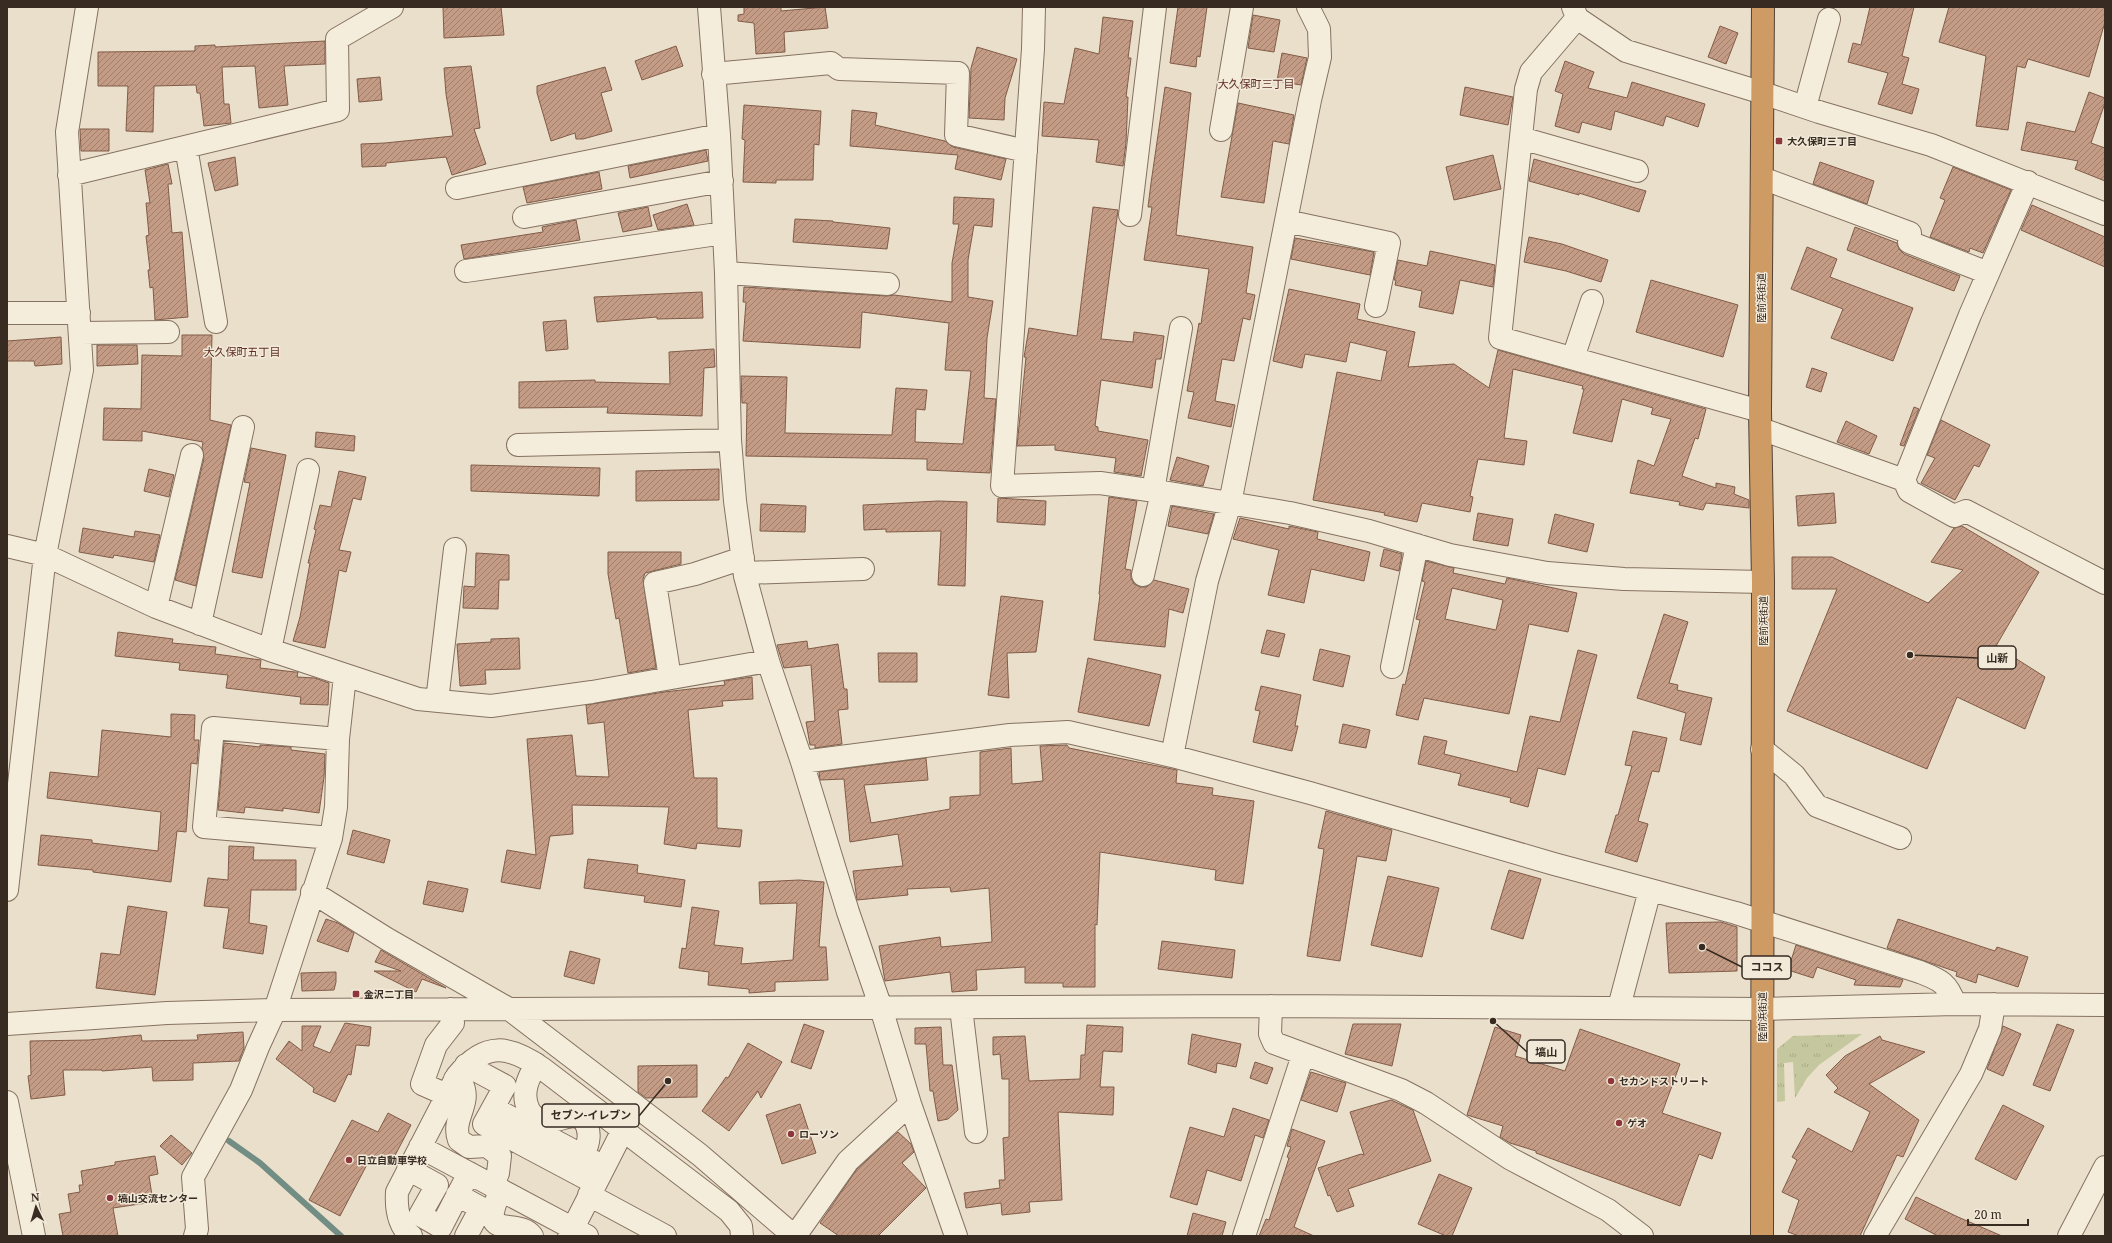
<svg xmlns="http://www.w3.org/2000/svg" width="2112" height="1243" font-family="'Noto Serif','Noto Sans JP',serif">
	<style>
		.grass { fill: url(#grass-tufts) }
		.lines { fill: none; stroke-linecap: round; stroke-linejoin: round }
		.stream { stroke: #718d84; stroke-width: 6 }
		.building { fill: url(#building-hatch); stroke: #815c49; fill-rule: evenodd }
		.minor-casing { stroke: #857260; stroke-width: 24 }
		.highway-casing { stroke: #534134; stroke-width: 24 }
		.minor { stroke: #f5eddc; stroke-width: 22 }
		.highway { stroke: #cf9b65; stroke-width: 22 }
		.poi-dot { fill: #8d373c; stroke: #f2e9d8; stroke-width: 1.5 }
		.labels { text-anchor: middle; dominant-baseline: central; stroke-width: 3; stroke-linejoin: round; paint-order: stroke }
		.poi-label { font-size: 10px; font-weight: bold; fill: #372b22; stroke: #f2e9d8; text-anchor: start }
		.street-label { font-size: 10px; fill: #372b22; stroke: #f2e9d8 }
		.neighbourhood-label { font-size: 11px; fill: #5f2f26; stroke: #f2e9d8 }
		.leader { fill: none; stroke: #372b22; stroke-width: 1.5 }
		.callout-dot { fill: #372b22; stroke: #f2e9d8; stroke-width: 1.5 }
		.callout { fill: #f2e9d8; stroke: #372b22; stroke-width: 1.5 }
		.callout-label { font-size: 11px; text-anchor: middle; font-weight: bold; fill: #372b22 }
	</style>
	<defs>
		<pattern id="grass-tufts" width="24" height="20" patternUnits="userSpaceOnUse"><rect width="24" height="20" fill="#c5c79e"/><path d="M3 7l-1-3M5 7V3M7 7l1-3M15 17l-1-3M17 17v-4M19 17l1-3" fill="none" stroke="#aaab88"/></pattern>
		<pattern id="building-hatch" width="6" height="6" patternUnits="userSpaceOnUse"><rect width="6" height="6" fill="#c49b84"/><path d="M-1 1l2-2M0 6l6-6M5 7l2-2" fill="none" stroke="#a07f6c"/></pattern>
	</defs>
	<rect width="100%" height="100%" fill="#eadfca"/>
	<path class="grass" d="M1862,1034L1819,1065L1807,1078L1795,1098L1793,1062L1784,1063L1785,1101L1777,1102V1049L1793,1036Z"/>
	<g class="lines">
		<path class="stream" d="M229,1141L260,1163L341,1236"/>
	</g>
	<path class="building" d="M443,7H501L504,35L444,38Z
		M744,7H781V11L825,7L828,28L784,32L785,52L756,54L754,23L738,21V15L744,14Z
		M1178,7H1207L1200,57L1197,56L1196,67L1170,63Z
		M1870,7H1914L1902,56L1909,58L1902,84L1919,89L1912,114L1878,104L1888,73L1848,62L1853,43L1861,45Z
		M1949,7H2105V22L2089,77L2028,59L2025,68L2017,66L2008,130L1976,126L1986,56L1939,42Z
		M1253,15L1280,20L1274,52L1248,48Z
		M1103,17L1133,21L1128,58H1131L1126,97H1128L1126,143L1123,166L1096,162L1099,140L1042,136L1044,102L1064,104L1075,48L1099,54Z
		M1720,26L1738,33L1726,64L1708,57Z
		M325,41V64L284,66L288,105L259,108L255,66L222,67L224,104H229L231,123L204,126L200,93H197L196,85L154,86L153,132L126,131L128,86H98V52L195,51V46L215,45V47Z
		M676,46L683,66L642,80L635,61Z
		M977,47L1017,59L1005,98L1004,120L969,118L971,68Z
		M1282,53L1307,58L1301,85L1277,81Z
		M1565,61L1594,72L1588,88L1627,98L1632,82L1705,104L1698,127L1666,116L1663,126L1615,111L1611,130L1582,122L1579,133L1555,126L1563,94L1555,91Z
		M471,66L480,128L474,129L486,164L452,175L446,157L386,163V166L362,167L361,144L385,143L453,136L446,94L444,68Z
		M605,67L612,90L601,93L612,131L583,139H576L575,133L551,141L537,93V86Z
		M380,77L382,100L359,102L357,79Z
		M1165,87L1191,93L1176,235L1253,247L1246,293L1255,295L1250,320L1243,318L1234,361L1222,359L1215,401L1235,405L1231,427L1188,418L1194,392L1187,391L1199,323L1201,324L1209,269L1144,260L1152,207H1148L1151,183Z
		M1465,87L1513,97L1508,125L1460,115Z
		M2089,92L2105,98V103L2091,143L2105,148V181L2075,169L2078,161L2021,150L2027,122L2075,132Z
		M1238,103L1294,115L1289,144L1273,141L1264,203L1221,197Z
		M744,105L821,111L819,145L814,144L813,180H776V183L743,182L745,140L742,139Z
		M852,110L877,113L875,125L945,141L953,147L1006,159L1001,180L955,169L958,155L850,146Z
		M80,129H109V151H81Z
		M706,150L708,161L630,178L628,166Z
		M1493,155L1501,189L1454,200L1446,167Z
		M235,157L238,185L215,191L208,163Z
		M1534,159L1646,191L1639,212L1579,193V195L1529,181Z
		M1820,162L1874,181L1867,204L1813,184Z
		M168,164L172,184H168L172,233L182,232L188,317L155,320L153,287L150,288L148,270H150L146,236L149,235L146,203H150L145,170Z
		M1953,167L2011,190L1983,253L1970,248L1969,252L1930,237L1945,200L1940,198Z
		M599,172L602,189L527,203L523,187Z
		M954,197L994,199L992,227L974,225L968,260V297L993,301L987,338L984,398L996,399L990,473L927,470V459L746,456L747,403H742L741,376L787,377L785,433L892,435L896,388L927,390L925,410L916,409L915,442L963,444L971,371L945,370L949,323L862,312L860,348L743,341L746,302H743L744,287L887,296L894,295L952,302V263L959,224H953Z
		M687,204L694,225L658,230L653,215Z
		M2032,205L2105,237V267L2021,230Z
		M648,207L652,226L623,232L618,213Z
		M1093,207L1118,210L1101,339L1133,342L1134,332L1164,336L1161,359H1156L1152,388L1101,380L1095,426L1098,427V431L1148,440L1141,476L1114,472L1116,458L1055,450V445L1017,446L1026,357H1024L1029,328L1077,336Z
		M795,219L833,221V222L890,228L887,249L793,242Z
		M576,220L580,240L464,259L461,245L543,232L542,227Z
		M1855,227L1897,243L1899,249L1904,254L1960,276L1954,291L1847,250Z
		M1529,237L1562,244L1608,260L1601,282L1566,271L1524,262Z
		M1295,238L1374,252L1370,275L1291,259Z
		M1807,247L1837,259L1830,277L1913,308L1893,361L1831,338L1843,309L1791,289Z
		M1430,251L1495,265L1493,287L1460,280L1453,314L1419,307L1422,291L1395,285L1396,280H1394L1398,260L1427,266Z
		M1651,280L1738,305L1723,357L1636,332Z
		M1289,289L1360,304L1357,319L1415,332L1408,367L1454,364L1489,388L1498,350L1706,409L1698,439L1695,438L1682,476L1716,488V483L1735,487L1734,494L1749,500V508L1706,503L1703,510L1679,505L1680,502L1630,493L1638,460L1654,466L1671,419L1651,414L1653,408L1622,399L1612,442L1573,433L1584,389H1582L1583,386L1513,369L1504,438L1527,441L1524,465L1478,459L1470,496L1473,497L1470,512L1422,503L1417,522L1384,515L1385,513L1313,500L1337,372L1381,381L1387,351L1350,342L1346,362L1305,354L1302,368L1273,361Z
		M702,292L703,318L657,319V317L597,322L594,297Z
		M566,320L568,349L546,351L543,322Z
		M182,335H212L210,420L231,425L196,586L175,580L204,458L202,448L203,442L142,431V441L103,440L104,408L141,409L142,355L182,356Z
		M61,337L62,364L35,366L34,361H7V341Z
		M97,345H137L138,364L97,366Z
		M714,349L715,367L704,368L702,416L607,413L608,407L519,408V382L595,380V382L670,384L669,352Z
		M1812,368L1827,373L1821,392L1806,387Z
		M1914,407L1919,409L1904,446L1900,445Z
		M1941,420L1990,445L1979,467L1974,465L1955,500L1921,483L1935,458L1927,455Z
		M1846,421L1877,436L1869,454L1837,442Z
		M316,432L355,436L354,451L315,447Z
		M251,448L286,455L262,578L232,572L250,483L244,482Z
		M1177,457L1209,466L1203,486L1170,480Z
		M471,465L600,468L599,496L471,491Z
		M149,469L174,475L169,497L144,491Z
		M719,469V500L636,501V471Z
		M339,471L366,477L361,500L353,498L339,550L351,552L346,572L339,570L325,648L293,641L300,617L310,563H308L316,530L314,529L320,505L331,507Z
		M1834,493L1836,523L1798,526L1796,496Z
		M1109,497L1137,501L1125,569L1131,570V578L1134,584L1140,587H1146L1154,580L1189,589L1183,613L1169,609L1165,647L1094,640L1100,595L1099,594Z
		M998,498L1046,501L1045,525L997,522Z
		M938,501L967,502L965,586L938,585L941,531L886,532V529L864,530L863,505Z
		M761,504L806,506L805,532L760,531Z
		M1172,506L1214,514L1208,534L1168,526Z
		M1478,513L1513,519L1508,546L1473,540Z
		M1555,514L1594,524L1587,552L1548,543Z
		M1240,518L1289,529V526L1318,532L1317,539L1370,552L1364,581L1311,569L1304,603L1268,595L1279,550L1233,539Z
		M1962,526L2039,572L1996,646L2045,677L2025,729L1957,697L1927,769L1787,711L1837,589H1792V557H1832L1928,603L1963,570L1931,562L1954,528Z
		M83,528L134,537L135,531L160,535L154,562L114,555L113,558L79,552Z
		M1384,549L1402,554L1399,571L1380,566Z
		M608,552H681V564L645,573L643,579L656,668L628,673L619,618L616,619L608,574Z
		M476,553L509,555V580H499L498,609L463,608L464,586L475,587Z
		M1426,561L1454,568L1453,573L1505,584L1507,578L1577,593L1568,632L1529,624L1509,714L1424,698L1418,720L1396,715L1403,684L1405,685L1420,620L1416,619L1425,582L1422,581ZM1452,588L1503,600L1496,630L1445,619Z
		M1001,596L1043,601L1036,652L1007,653L1009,698L988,695Z
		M1664,614L1688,622L1669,683L1678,685L1677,690L1712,698L1701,745L1680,740L1686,713L1637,698Z
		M1267,630L1285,634L1279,657L1261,653Z
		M118,632L173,639L172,643L216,647L215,654L261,660L260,668L295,672H298L297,677L315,678L329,683L328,705L300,704L301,697L226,688L228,675L179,670L180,663L115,656Z
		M519,638L520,669L485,670L486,684L460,686L457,644L491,642V639Z
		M807,641L808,649L838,644L844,689H847L848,709L838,710L842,744L815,748V745H810L806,722L815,721L811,665L784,668L777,645Z
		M1320,649L1350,656L1343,687L1313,680Z
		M1578,650L1597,655L1565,775L1538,768L1528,807L1510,802L1511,798L1458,785L1461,774L1418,764L1424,736L1447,741L1444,754L1517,772L1530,716L1560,722Z
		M878,653H917V682H879Z
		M1088,658L1161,675L1149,726L1078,712Z
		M752,677L753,699L722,701L723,706L688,710L694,778H717V828L742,830L740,847L697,843L696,849L664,844L669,807L572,805L573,834L550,836L540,889L501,882L507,850L536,855L527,739L572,735L576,776L609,777L604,722L588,724L586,705L664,692L725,685L724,681Z
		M1261,686L1301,695L1295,726H1298L1292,751L1253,742L1260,711L1255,710Z
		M171,714L195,715L194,740H199L197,764L191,763L186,832L177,831L171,882L93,872V870L38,865L41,835L92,840V843L158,851L161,812L47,798L50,772L98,777L102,730L171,737Z
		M1343,724L1370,730L1366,748L1339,743Z
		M1633,731L1667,738L1659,772L1652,771L1638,821L1648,824L1637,862L1605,852L1616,815H1618L1632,766L1625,765Z
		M224,743L260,747V745L291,747V750L325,754L324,777L319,813L283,808V811L245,807L244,813L218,810Z
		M1067,745L1069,748L1177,770L1176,783L1213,788L1212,795L1254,801L1243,884L1215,880L1216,870L1100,852L1097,925L1095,924V987H1063V983H1025V967L976,970L977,990L952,992L950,972L885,981L879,946L940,937L941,947L992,942L989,888L951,892L950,887L907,889L908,895L857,900L853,871L903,866L898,834L850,842L844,779L820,780L819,772L926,758L928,780L864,785L871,823L950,809V797L980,795V752L1011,748L1012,784L1043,781L1040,746Z
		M1326,811L1392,830L1386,861L1357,856L1340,961L1307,956L1324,849L1318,848Z
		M353,830L390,840L384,863L347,854Z
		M229,846L254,847L253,860H296V890H251L249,923L267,926L263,954L223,948L229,908L204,906L208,878L228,880Z
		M588,859L638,865L637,873L685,880L681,907L644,902L645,896L584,888Z
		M1509,870L1541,879L1523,939L1491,929Z
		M1388,876L1439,888L1422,957L1371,945Z
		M799,880L824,882L819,947H826L828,980L775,982V991L749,993V989L708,985L709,972L679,968L682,948L686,949L692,907L719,911L714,945L743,948L741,964L793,960L797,903L760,904L759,882Z
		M428,881L468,889L463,912L423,904Z
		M128,906L167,912L155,995L96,988L101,953L120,955Z
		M326,919L338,923L354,933L348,952L317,941Z
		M1898,919L1995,951L1997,947L2028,957L2018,987L1978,974L1976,983L1956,976L1957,972L1887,948Z
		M1721,922L1737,927V971L1669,973L1666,923Z
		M1162,941L1235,950L1232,978L1158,969Z
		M1796,945L1903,980L1900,987L1854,985L1856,980L1817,967L1813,978L1788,970Z
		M381,950L446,988L422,979L416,992L374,971H401L375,962Z
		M570,951L600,959L594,984L564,976Z
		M336,972V982L334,990L302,991L301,973Z
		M345,1023L371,1027L369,1046L356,1045L351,1075L348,1074L335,1102L313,1092L314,1088L276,1059L289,1041L302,1051V1026H321L313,1046L330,1053Z
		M804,1024L824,1031L811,1069L791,1062Z
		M1353,1024H1401L1392,1066L1345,1054Z
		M2057,1024L2074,1030L2050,1091L2033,1085Z
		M1087,1025L1123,1027L1122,1052L1103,1051L1100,1087H1114L1113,1115L1058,1112L1062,1200L1029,1202L1030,1212L1002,1215L1001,1203L966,1208L964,1193L1000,1188L999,1180H1005L1003,1138L1009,1137V1079H1002L1000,1054L993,1055V1037L1025,1036L1029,1081L1080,1079L1081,1055H1085Z
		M2003,1026L2021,1034L2003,1076L1987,1069Z
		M941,1027L943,1065H952L958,1110L948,1119L938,1121L933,1091H930L926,1044H915V1028Z
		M1495,1027L1521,1035L1515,1056L1565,1071L1580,1029L1680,1064L1662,1113L1721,1133L1712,1159L1699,1154L1680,1206L1536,1153V1151L1510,1143L1500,1137L1503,1126L1467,1115Z
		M243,1032L244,1048L239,1061L193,1063V1080L153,1081L152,1067L102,1071V1070H63L65,1095L31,1099L28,1076L31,1075L30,1041L89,1040L141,1035L142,1041L198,1040L197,1035Z
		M1192,1034L1241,1044L1236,1067L1217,1063L1216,1073L1188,1064Z
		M1880,1036L1882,1040L1925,1052L1869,1084L1919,1120L1903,1157L1897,1155L1860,1236H1799L1788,1232L1799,1200L1782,1192L1797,1160L1792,1157L1808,1128L1852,1152L1870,1112L1834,1092L1838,1088L1826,1075L1845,1056Z
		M748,1043L782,1062L761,1098L758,1091L729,1131L702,1111L726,1077L728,1078Z
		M1255,1062L1273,1068L1267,1084L1250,1078Z
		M697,1065V1097L646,1098L638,1092V1066Z
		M1311,1072L1346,1083L1337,1112L1301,1100Z
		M1391,1100L1413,1110L1431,1161L1348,1189L1354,1206L1337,1212L1330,1195L1328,1196L1318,1168L1361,1154L1364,1155L1350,1112Z
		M800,1104L816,1153L782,1164L766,1115Z
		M2003,1105L2044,1126L2016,1180L1975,1159Z
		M1233,1108L1269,1120L1263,1138L1255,1135L1241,1181L1207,1170L1197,1205L1170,1197L1190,1127L1224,1137Z
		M388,1113L411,1125L390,1165L372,1155L340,1216L309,1200L352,1120L378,1132Z
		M1292,1129L1325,1141L1294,1227L1314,1236H1259L1266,1219L1269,1220L1289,1158L1287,1157L1291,1147L1287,1146Z
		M898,1132L911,1144L914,1152L902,1163L926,1188L878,1236H839L820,1223L857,1169Z
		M171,1135L192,1153L182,1165L160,1146Z
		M155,1156L158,1174L149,1176L153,1202L113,1208L118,1236H63L59,1214L71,1212L68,1194L80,1192L79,1185H83L81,1171L115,1165V1162Z
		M1439,1174L1472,1188L1452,1236H1446L1418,1224Z
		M1916,1197L1958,1217L2002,1236H1938L1905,1219Z
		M1193,1213L1226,1222L1222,1236H1187Z"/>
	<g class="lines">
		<g class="minor-casing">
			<path id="minor" d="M709,7L719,135L726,273L730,440L735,501L745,576L768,661L802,762L848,912L881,1008L910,1104L956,1236
				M1034,7L1033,49L1002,486L1100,483L1162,492L1290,513L1369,531L1450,555L1547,573L1624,579L1763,582
				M1573,7L1577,18L1626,51L1763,93L1819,112L1931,145L2105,214
				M1577,18L1531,72L1526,89L1500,338L1760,411
				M713,74L831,63L839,69L958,73L956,135L1026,151
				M1805,107L1829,19
				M1221,130L1242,7
				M1521,138L1637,171
				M186,147L216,322
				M69,175L338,110L337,39L392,7
				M1762,178L1910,233L1909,242L1988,273
				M457,188L719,135
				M1130,215L1155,7
				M524,217L722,181
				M1286,221L1389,243L1376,306
				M466,271L724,233
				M726,273L888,284
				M7,313H79
				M80,333L168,332
				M1573,358L1592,301
				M1761,429L1904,480L1970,315L2028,182
				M518,445L730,440
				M1904,480L1909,491L1954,516L1966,511L2105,583
				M1153,491L1181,328
				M7,546L45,555L156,607L270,650L418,699L491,706L592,692L768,661
				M745,573L863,569
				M1143,575L1162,492
				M156,607L192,455
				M200,624L243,427
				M270,650L308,470
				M1392,667L1417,545
				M670,678L655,583L695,574L743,558
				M437,701L455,549
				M1762,749L1794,775L1817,806L1900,838
				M1172,756L1207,581L1230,503L1310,100L1320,57L1319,29L1308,7
				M802,762L1010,735L1068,732L1172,756L1310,793L1554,864L1736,913L1920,972C1940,980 1947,982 1955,1004
				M331,838L204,827L213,728L338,739
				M7,890L45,555L82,370L67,132L87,7
				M312,892L387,939L509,1009L700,1155L794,1236
				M1271,1006L1270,1034L1274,1043L1401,1090L1426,1103L1511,1159L1608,1210L1642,1236
				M1619,1007L1650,890
				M961,1008L976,1132
				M7,1024L167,1013L275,1010L1271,1006L1763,1009L1955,1004L2105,1005
				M536,1064C533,1070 529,1077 527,1084C522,1101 529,1123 550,1121C563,1120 571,1112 583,1119C592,1131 589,1143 583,1156
				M466,1065L505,1086L484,1124L595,1183
				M455,1079L462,1084C472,1104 451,1119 459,1140L469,1147L487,1146L500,1156L498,1173L493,1185
				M447,1095L422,1084L436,1045L453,1023L451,1009
				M7,1102L34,1236
				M493,1108L604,1167
				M420,1147L587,1236
				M408,1169L437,1185L420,1215L441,1227L469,1173
				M501,1190C475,1243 518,1217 532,1236
				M457,1195L481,1208L466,1236
				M589,1195L665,1236
				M195,1236L197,1229L193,1177L241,1090L258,1047L275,1010L331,838L336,807L338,739L345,676
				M411,1236C398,1225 396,1208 397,1192L457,1076C485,1041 509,1045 543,1069L729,1211L741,1226L742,1236
				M569,1236L623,1130
				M795,1236L848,1161L910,1104
				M1244,1236L1303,1055
				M1875,1236L1971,1074L1990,1029L1994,1004
				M2069,1236L2105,1167"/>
		</g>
		<g class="highway-casing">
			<path id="highway" d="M1762,1236L1763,582L1760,411L1763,7"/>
		</g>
		<use href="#minor" class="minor"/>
		<use href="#highway" class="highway"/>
	</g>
	<g class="poi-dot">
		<rect x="1775" y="137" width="8" height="8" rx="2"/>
		<rect x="352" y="990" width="8" height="8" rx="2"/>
		<circle cx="1611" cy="1081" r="4"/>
		<circle cx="1619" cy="1123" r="4"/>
		<circle cx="791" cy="1134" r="4"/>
		<circle cx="349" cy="1160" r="4"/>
		<circle cx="110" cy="1198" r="4"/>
	</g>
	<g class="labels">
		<g class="poi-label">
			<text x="1787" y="141">大久保町三丁目</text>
			<text x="364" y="994">金沢二丁目</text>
			<text x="1619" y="1081">セカンドストリート</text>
			<text x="1627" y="1123">ゲオ</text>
			<text x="799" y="1134">ローソン</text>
			<text x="357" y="1160">日立自動車学校</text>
			<text x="118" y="1198">塙山交流センター</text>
		</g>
		<g class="street-label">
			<text transform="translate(1761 298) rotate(-90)">陸前浜街道</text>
			<text transform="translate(1763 621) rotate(-90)">陸前浜街道</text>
			<text transform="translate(1762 1017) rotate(-90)">陸前浜街道</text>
		</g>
		<g class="neighbourhood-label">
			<text x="1256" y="83">大久保町三丁目</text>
			<text x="242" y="351">大久保町五丁目</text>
		</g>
	</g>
	<path class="leader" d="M1910 655L1978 658M1702 947L1742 967M1493 1021L1527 1052M668 1081L639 1116"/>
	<g class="callout-dot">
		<circle cx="1910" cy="655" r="4"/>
		<circle cx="1702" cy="947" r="4"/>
		<circle cx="1493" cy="1021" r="4"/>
		<circle cx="668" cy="1081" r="4"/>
	</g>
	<g class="callout">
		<rect x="1978" y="646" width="38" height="23" rx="4"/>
		<rect x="1742" y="956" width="49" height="23" rx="4"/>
		<rect x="1527" y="1040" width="38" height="23" rx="4"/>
		<rect x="542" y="1104" width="97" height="23" rx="4"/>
	</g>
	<g class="callout-label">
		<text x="1997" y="662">山新</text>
		<text x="1767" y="971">ココス</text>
		<text x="1546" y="1056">塙山</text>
		<text x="591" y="1119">セブン-イレブン</text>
	</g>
	<rect width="2112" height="1243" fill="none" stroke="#372b22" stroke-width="16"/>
	<g transform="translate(36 1207) rotate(355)" stroke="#f2e9d8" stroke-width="3" paint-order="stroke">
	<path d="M0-3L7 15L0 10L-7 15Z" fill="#372b22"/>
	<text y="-6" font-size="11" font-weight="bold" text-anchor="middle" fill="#372b22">N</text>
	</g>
	<path d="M1968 1219v6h60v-6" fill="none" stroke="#372b22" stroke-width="2"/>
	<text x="1974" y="1219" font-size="12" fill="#372b22" stroke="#f2e9d8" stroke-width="3" paint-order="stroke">20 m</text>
</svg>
